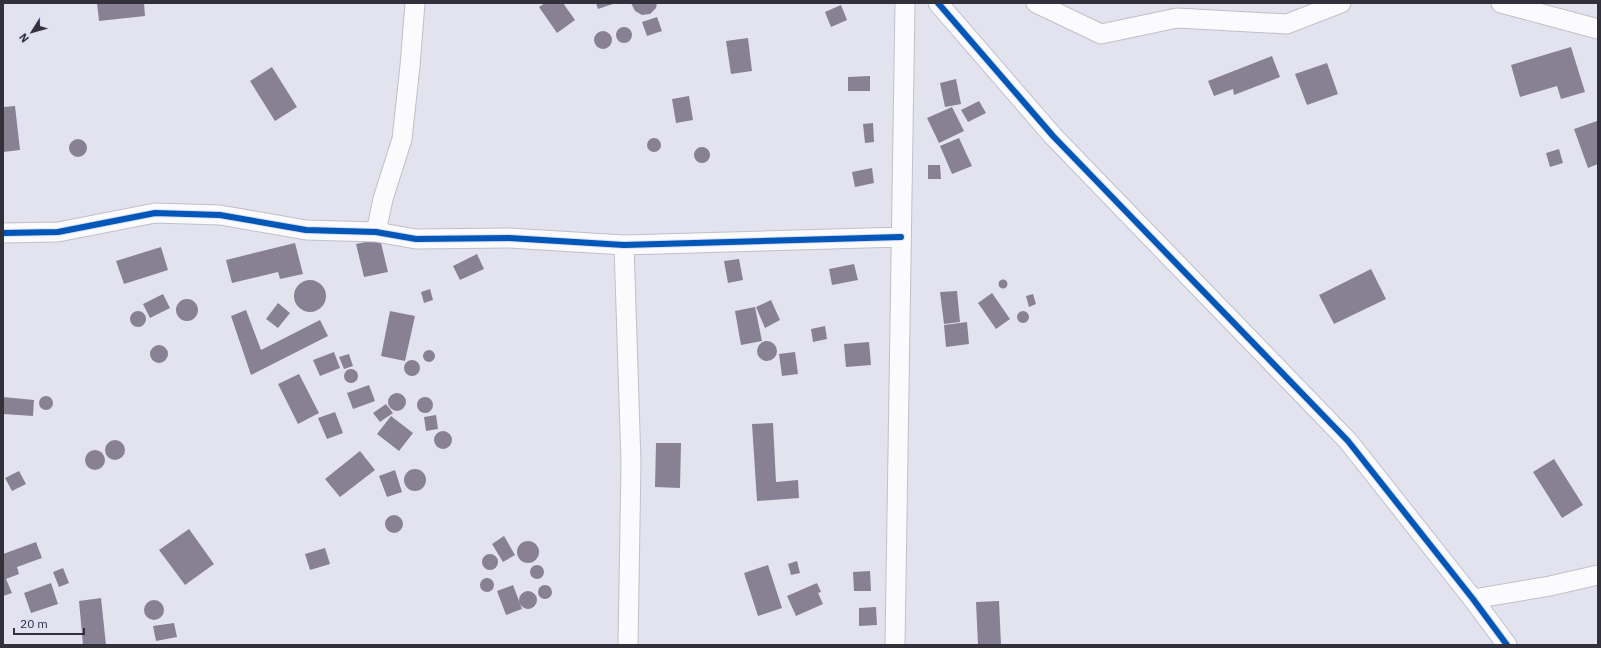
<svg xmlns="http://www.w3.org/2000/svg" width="1601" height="648" font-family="'IBM Plex Sans',sans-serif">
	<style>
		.building { fill: #888194 }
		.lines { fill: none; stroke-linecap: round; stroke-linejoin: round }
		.street-casing { stroke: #c0bfca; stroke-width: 21 }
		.street { stroke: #fbfbfd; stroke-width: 19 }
		.cycleway-casing { stroke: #deddf5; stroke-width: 8 }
		.cycleway { stroke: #0057b8; stroke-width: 6 }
	</style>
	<rect width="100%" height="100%" fill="#e3e3ef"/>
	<path class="building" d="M97,3H144L145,16L99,21Z
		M545,3H563L575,20L557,33L539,7Z
		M596,3H616L598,9Z
		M631,3H657L656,8L650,14L642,15L635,11Z
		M841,5L847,20L831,27L825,12Z
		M657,17L662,31L647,36L642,22Z
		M616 35a8 8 0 1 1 16 0a8 8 0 1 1-16 0Z
		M594 40a9 9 0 1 1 18 0a9 9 0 1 1-18 0Z
		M748,38L752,71L731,74L726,41Z
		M1571,47L1585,92L1561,99L1557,86L1520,97L1511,65Z
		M1272,56L1280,77L1234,95L1233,89L1214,96L1208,81Z
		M1327,63L1338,94L1307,105L1295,74Z
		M272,67L297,107L275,121L250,81Z
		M870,76V91H848V77Z
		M956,79L961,104L945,107L940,83Z
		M689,96L693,120L676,123L672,99Z
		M979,101L986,113L968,122L961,110Z
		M15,106L20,150L3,152V107Z
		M952,107L964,131L939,143L927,118Z
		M1597,121L1598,164L1588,168L1574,129Z
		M873,123L874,142L865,143L863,124Z
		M647 145a7 7 0 1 1 14 0a7 7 0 1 1-14 0Z
		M959,138L972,166L952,174L940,146Z
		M69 148a9 9 0 1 1 18 0a9 9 0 1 1-18 0Z
		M694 155a8 8 0 1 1 16 0a8 8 0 1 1-16 0Z
		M1559,149L1563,163L1550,167L1546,153Z
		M928,165H940L941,179H928Z
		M872,168L874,183L855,187L852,172Z
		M380,239L388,272L364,277L356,244Z
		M295,243L303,274L280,279L278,272L232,283L226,260Z
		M161,247L168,270L124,284L116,261Z
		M477,254L484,269L460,280L453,266Z
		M739,259L743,280L728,283L724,261Z
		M854,264L858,280L832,285L829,269Z
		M1371,269L1386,299L1334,324L1319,295Z
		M998.5 284a4.5 4.5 0 1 1 9 0a4.5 4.5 0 1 1-9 0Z
		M294 296a16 16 0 1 1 32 0a16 16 0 1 1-32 0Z
		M430,289L433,300L424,303L421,292Z
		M957,291L960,322L944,324L940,292Z
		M992,293L1010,319L996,329L978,303Z
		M163,294L170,308L150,318L143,304Z
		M1033,294L1036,304L1029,307L1026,296Z
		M176 310a11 11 0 1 1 22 0a11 11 0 1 1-22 0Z
		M771,300L780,320L765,328L756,307Z
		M278,303L290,313L278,328L266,319Z
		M755,307L762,341L741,345L735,311Z
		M246,310L261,350L320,320L328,336L251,375L231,316Z
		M130 319a8 8 0 1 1 16 0a8 8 0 1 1-16 0Z
		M390,311L415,316L405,361L381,356Z
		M1017 317a6 6 0 1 1 12 0a6 6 0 1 1-12 0Z
		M967,322L969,344L946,347L944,325Z
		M825,326L827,339L813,342L811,329Z
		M757 351a10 10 0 1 1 20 0a10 10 0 1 1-20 0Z
		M869,342L871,365L846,367L844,344Z
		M150 354a9 9 0 1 1 18 0a9 9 0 1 1-18 0Z
		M423 356a6 6 0 1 1 12 0a6 6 0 1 1-12 0Z
		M334,352L340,368L320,376L313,360Z
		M795,352L798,374L782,376L779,354Z
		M349,354L353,366L344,369L339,357Z
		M404 368a8 8 0 1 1 16 0a8 8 0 1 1-16 0Z
		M344 376a7 7 0 1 1 14 0a7 7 0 1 1-14 0Z
		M299,374L319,413L298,424L278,384Z
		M369,385L375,401L353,409L347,393Z
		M388 402a9 9 0 1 1 18 0a9 9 0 1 1-18 0Z
		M39 403a7 7 0 1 1 14 0a7 7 0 1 1-14 0Z
		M417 405a8 8 0 1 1 16 0a8 8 0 1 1-16 0Z
		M3,397L34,400L33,416L3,414Z
		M386,404L393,413L380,422L373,413Z
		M335,412L343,433L327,439L318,418Z
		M436,415L438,429L426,431L424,417Z
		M391,416L413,433L399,451L377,434Z
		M773,423L776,482L798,480L799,498L757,501L752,424Z
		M434 440a9 9 0 1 1 18 0a9 9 0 1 1-18 0Z
		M105 450a10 10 0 1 1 20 0a10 10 0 1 1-20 0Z
		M656,443H681L680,488L655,487Z
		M85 460a10 10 0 1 1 20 0a10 10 0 1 1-20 0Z
		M360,451L375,470L340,497L325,479Z
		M1554,459L1583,505L1562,518L1533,472Z
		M404 480a11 11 0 1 1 22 0a11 11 0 1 1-22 0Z
		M395,470L402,492L387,497L379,476Z
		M19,471L26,484L12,491L5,478Z
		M385 524a9 9 0 1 1 18 0a9 9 0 1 1-18 0Z
		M189,529L214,564L185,585L159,550Z
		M504,536L515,555L503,562L492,544Z
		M517 552a11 11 0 1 1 22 0a11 11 0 1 1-22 0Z
		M36,542L42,558L17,567L19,574L6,579L12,593L3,596V554Z
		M325,548L330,564L310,570L305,554Z
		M482 562a8 8 0 1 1 16 0a8 8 0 1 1-16 0Z
		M797,561L800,573L791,575L788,564Z
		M530 572a7 7 0 1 1 14 0a7 7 0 1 1-14 0Z
		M768,565L782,608L758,616L744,573Z
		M63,568L69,583L59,587L53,572Z
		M870,571L871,591H854L853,572Z
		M480 585a7 7 0 1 1 14 0a7 7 0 1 1-14 0Z
		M51,583L58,604L31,613L24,593Z
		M817,583L821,592L818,593L823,604L796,616L787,596Z
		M513,585L522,609L506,615L497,591Z
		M538 592a7 7 0 1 1 14 0a7 7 0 1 1-14 0Z
		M519 600a9 9 0 1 1 18 0a9 9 0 1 1-18 0Z
		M101,598L106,645H83L79,601Z
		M144 610a10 10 0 1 1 20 0a10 10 0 1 1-20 0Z
		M999,601L1001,645H978L976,602Z
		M876,607L877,625L859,626V608Z
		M174,623L177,637L156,641L153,626Z"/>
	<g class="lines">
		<g class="street-casing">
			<path id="street" d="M938,3L1053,136L1348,441L1473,599L1507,645
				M1036,3L1101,34L1177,18L1287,24L1341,3
				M1501,3L1598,29
				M376,232L383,199L402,139L410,66L415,3
				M3,233L58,232L155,213L220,215L306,230L376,232L416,239L509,238L624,245L901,237
				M624,245L631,462L628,645
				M1473,599L1550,586L1598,575
				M895,645L905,3"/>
		</g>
		<use href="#street" class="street"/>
		<g class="cycleway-casing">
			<path id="cycleway" d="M938,3L1053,136L1348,441L1473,599L1507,645
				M3,233L58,232L155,213L220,215L306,230L376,232L416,239L509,238L624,245L901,237"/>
		</g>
		<use href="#cycleway" class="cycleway"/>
	</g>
	<rect width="1601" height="648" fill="none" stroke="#32313b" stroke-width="8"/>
	<g transform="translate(32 32) rotate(233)" stroke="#deddf5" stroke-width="3" paint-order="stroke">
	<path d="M0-3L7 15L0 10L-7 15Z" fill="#32313b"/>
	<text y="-6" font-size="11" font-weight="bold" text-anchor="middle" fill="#32313b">N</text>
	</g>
	<path d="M14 628v6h70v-6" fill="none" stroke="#32313b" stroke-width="2"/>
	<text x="20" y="628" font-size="12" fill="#32313b" stroke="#deddf5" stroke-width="3" paint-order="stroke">20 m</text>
</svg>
